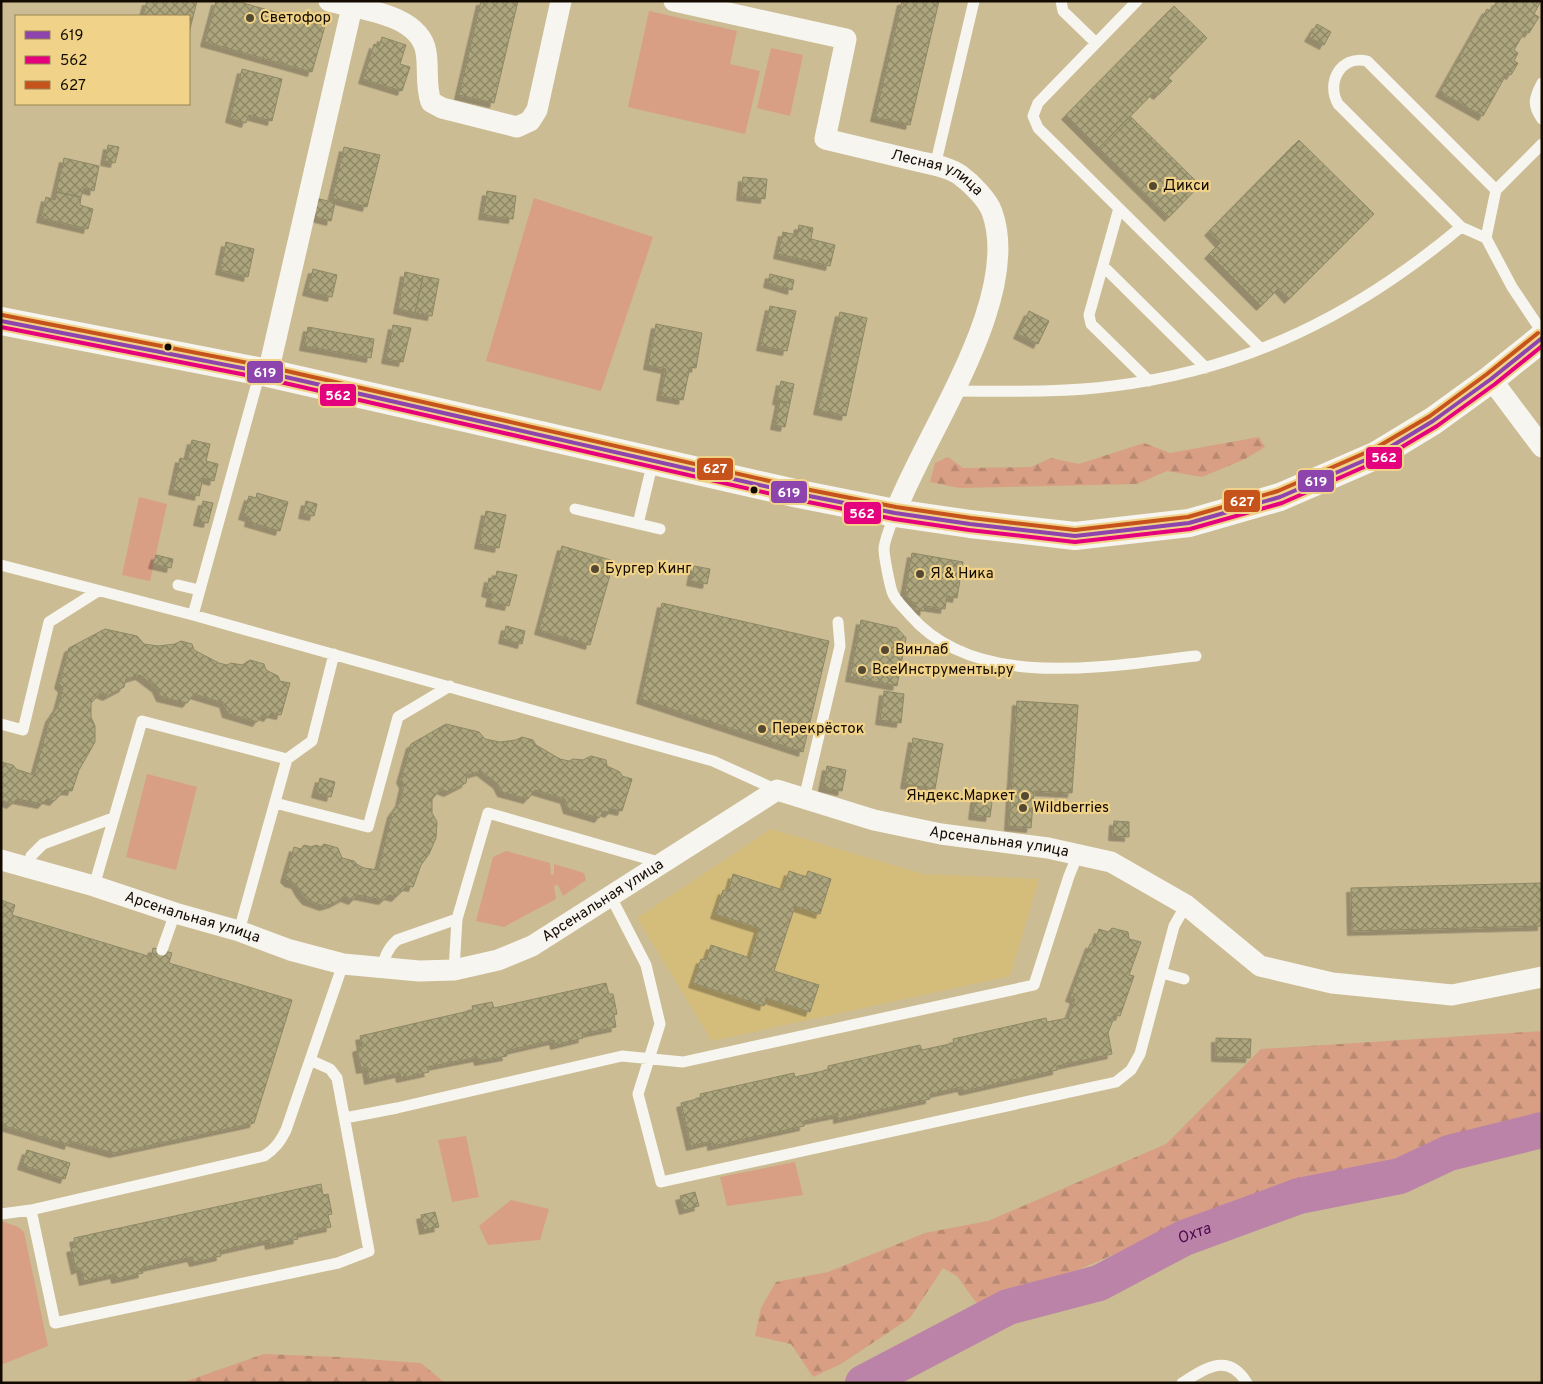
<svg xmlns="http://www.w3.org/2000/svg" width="1543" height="1384" font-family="Overpass,sans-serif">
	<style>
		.built { fill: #d4bc7b }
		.green { fill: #d89f85 }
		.forest { fill: url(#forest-firs) }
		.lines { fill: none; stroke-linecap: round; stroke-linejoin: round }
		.river { stroke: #bc83a8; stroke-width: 36 }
		.building { fill: url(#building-cross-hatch); stroke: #8e8866; filter: url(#shadow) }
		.lane { stroke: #f7f5ef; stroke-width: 11 }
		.street { stroke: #f7f5ef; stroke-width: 21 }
		.secondary { stroke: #f7f5ef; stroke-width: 28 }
		.bus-1-casing { stroke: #f0d388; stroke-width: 8 }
		.bus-2-casing { stroke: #f0d388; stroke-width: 8 }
		.bus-3-casing { stroke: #f0d388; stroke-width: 8 }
		.bus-1 { stroke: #8e44ad; stroke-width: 4 }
		.bus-2 { stroke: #e5007d; stroke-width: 4 }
		.bus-3 { stroke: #c6531b; stroke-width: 4 }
		.poi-dot { fill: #544933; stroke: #f0d388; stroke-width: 2 }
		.bus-dot { fill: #140b00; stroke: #f0d388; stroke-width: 2 }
		.labels { text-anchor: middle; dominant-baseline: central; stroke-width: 4.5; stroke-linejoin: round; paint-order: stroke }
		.poi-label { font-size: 15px; fill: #140b00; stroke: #f0d388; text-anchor: start }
		.street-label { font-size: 15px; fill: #140b00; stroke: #f0d388 }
		.water-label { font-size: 16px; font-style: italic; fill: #4c054b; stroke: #f0d388 }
		.line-badge { stroke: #f0d388; stroke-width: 2 }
		.badge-label { font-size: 14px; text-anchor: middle; font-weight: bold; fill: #fff }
	</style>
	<defs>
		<pattern id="forest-firs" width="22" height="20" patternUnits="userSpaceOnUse" patternTransform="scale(1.25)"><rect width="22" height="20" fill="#d89f85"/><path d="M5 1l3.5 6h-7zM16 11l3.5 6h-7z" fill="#b88871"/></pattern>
		<pattern id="building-cross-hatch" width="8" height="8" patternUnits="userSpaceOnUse" patternTransform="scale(1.25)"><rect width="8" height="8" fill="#aca57d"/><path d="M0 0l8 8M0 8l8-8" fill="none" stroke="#8b8564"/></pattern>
		<filter id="shadow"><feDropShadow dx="-4.5" dy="4.5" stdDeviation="0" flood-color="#0004"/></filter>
	</defs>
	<rect width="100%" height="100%" fill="#cbbc93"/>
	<path class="built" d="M771,829L923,874L1039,879L1010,976L712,1041L637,918Z"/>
	<path class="green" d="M649,11L737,31L730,64L760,71L745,134L628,107Z
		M771,48L803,55L790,116L757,108Z
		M534,198L653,237L601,391L486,361Z
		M139,497L167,504L150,581L122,575Z
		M147,774L197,787L176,870L126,857Z
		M506,851L550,863L551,875L554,874V864L584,873L586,880L563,896L558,885L554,886L556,899L504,927L476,921L493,857Z
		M466,1136L479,1197L452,1202L438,1140Z
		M795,1162L803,1195L727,1206L720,1177Z
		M511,1200L549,1209L540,1240L488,1245L479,1226Z
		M1,1221L18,1227L24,1232L48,1346L1,1365Z"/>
	<path class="forest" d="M1259,437L1265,447L1245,459L1202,477L1167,471L1137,484L959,488L930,482L935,463L948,457L963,468L1031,467L1051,458L1079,464L1144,443L1170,453Z
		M1542,1031V1141L1423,1151L1306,1182L1204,1216L1080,1269L980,1308L957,1276L943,1268L910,1318L841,1364L813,1377L791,1344L755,1336L761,1308L776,1282L828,1272L925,1233L988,1221L1166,1144L1261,1049Z
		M264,1354L338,1357L421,1363L445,1383H181Z"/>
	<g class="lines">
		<path class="river" id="s1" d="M863,1383L1008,1307L1099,1283L1184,1238L1299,1196L1400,1176L1449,1153L1542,1130"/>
	</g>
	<path class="building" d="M147,1H197L189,33V16H143Z
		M216,1H236L325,26L312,72L205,42Z
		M481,1H518L494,103L459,95Z
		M902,1H939L910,125L875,117Z
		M1497,1H1541L1534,14L1539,17L1529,33L1525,31L1514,50L1518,53L1514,61L1518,63L1511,75L1507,73L1483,116L1440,92L1487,9L1491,11Z
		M1174,6L1207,38L1168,78L1172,81L1158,95L1154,92L1099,148L1066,115Z
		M1317,24L1331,32L1324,45L1309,37Z
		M382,37L406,45L400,64L410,67L402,91L363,79L374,44L379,46Z
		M242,69L282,79L272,121L249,115L246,123L230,118Z
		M1130,116L1200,185L1169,217L1099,148Z
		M1299,140L1374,214L1289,299L1279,288L1261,306L1209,254L1220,243L1209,231Z
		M108,145L119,147L115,163L105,161Z
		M344,147L380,155L367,207L332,198Z
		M64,158L99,166L94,191L84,188L81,197L56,192Z
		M743,177L767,179L765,199L741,196Z
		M487,191L516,196L513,219L483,215Z
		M56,192L81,197L80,205L93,209L88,229L41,218L46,197L55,200Z
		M316,198L335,203L331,221L312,216Z
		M799,225L813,228L811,239L835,245L830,266L778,254L783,232L797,235Z
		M226,242L254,249L248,277L220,270Z
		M313,269L337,275L332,297L307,291Z
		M405,272L423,276L415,313L398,309Z
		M770,274L794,280L792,290L768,283Z
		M423,276L439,279L432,316L415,313Z
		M770,306L796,311L787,351L761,346Z
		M1029,311L1049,321L1038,344L1018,334Z
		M840,312L867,318L846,416L818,410Z
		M656,324L702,333L696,368L690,367L683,400L661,396L666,369L648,365Z
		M393,325L411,328L403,362L386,359Z
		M308,327L374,339L371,358L304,346Z
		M781,381L794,384L790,403L777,400Z
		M780,401L790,403L785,427L775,425Z
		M192,440L210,444L206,461L218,464L214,481L203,478L199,496L173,490L180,458L187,460Z
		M257,493L288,502L280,531L249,522L250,517L243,515L249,496L256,498Z
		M203,501L213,503L208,523L198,521Z
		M306,501L317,504L314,516L303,514Z
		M486,511L506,515L499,548L479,544Z
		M562,546L614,561L590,645L539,630Z
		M912,553L963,562L957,598L947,596L945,609L925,606L924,611L915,610L916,603L911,602L907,596L908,592H905Z
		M156,555L173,559L171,568L153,564Z
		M694,566L710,569L707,584L691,581Z
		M497,571L517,575L509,606L490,602L492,594L486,592L489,578L495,579Z
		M662,603L829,641L803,752L641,699Z
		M861,620L897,628L906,638L897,686L850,677Z
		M506,626L525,631L522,644L503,639Z
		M105,629L137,636L144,644L158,646L175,644L181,641L192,644L194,650L219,663L227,665L231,663L242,665L250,660L264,664L266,670L278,676L280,681L290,683L281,715L271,713L268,717L262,715L257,722L227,713L224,703L194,694L187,703L161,697L157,688L140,675L126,679L124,687L107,696L100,693L91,703V717L95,726V742L79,770L72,791L65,790L54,801L47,799L42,804L17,799L11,804L4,801L1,803V762L13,765L16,769L34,775L50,718L58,706L63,688L59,684L69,648Z
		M884,691L904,694L901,723L880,720Z
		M1017,701L1078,705L1072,793L1034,791L1031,828L1009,826Z
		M446,724L479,732L485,739L500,742L516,740L522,737L533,740L536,745L560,759L569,761L573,759L583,760L591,756L606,760L607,766L620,772L622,776L632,779L622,811L613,809L609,813L604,811L599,818L568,809L565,799L535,790L528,799L502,792L498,784L481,771L467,775L466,783L448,792L441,789L432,799V813L437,822L436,838L429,854L421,865L413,887L407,886L396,897L389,895L383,900L358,895L353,900L345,897L334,903L324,906L307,900L301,893L296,884L289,882L285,878L294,847L301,849L304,845L311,847L316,845L321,847L324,844L338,848L342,858L354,861L358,865L364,868L378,870L392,813L400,802L404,784L401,779L411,744Z
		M913,738L943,744L935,789L905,784Z
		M827,766L846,770L842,791L823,787Z
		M320,778L335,782L331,797L316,793Z
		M976,793L993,795L990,817L973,815Z
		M1114,821L1129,822V837L1113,836Z
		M789,871L806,877L808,871L831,879L820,914L795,906L774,971L819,985L810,1012L766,998L764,1006L693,983L701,959L706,960L711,945L750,958L759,928L715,914L723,890L728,892L733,874L783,890Z
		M1542,883V926L1352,931L1351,888Z
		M1,900L15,905L12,915L151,957L153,948L162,950L172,953L169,963L292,1000L254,1123L114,1153L70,1141L69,1145L1,1125Z
		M1112,928L1128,932L1129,939L1141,942L1129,975L1134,976L1120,1016L1115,1015L1108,1033L1112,1054L1057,1066V1070L964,1091L962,1087L930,1094V1099L838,1119V1114L804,1121V1126L712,1146V1141L691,1146L681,1103L701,1098L700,1094L794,1073L795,1077L828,1070V1066L920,1045L922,1050L954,1043L953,1039L1046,1018L1047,1022L1068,1018L1075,999L1070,997L1090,944H1094L1099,929L1108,932Z
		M606,983L609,994H613L617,1014L614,1015L616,1027L582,1034L583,1038L555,1045L554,1040L506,1051L507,1056L479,1061L478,1057L427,1067L429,1072L401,1078L400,1073L369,1080L367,1068L361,1069L357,1048L362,1046L360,1036L473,1010L472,1006L492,1002L494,1008Z
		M1216,1038L1251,1039L1250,1058L1216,1057Z
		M27,1150L70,1163L65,1179L22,1165Z
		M321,1184L323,1195L328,1194L332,1214L328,1215L331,1227L297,1234L298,1239L270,1245L269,1240L220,1251L221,1256L194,1262L192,1257L142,1268L143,1273L116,1279L115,1274L84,1281L81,1268L76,1270L71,1248L76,1247L74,1238Z
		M695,1192L699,1206L684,1210L680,1196Z
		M435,1212L439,1227L424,1230L421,1215Z"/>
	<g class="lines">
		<path class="lane" d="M1061,1L1063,11L1096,43
			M1137,1L1038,103L1033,116L1038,128L1261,349
			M1542,83C1534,98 1532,105 1542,119
			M935,166L974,1
			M1496,190L1542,144
			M1119,208L1089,315L1091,324L1149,381
			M1486,238L1496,190L1367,61C1340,55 1326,83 1338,104L1461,227L1486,238L1512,287L1542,332
			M1103,266L1206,368
			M954,391C1007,391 1060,393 1113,386C1248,369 1357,314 1461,227
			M575,509L660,529
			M895,513C892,523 884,540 884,549C884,556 890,588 893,594C896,601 905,609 910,615C976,692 1107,666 1196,656
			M638,524L653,461
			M1,565L193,615L713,761L777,790
			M178,585L199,590
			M193,615L260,372
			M1,724L23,730L49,622L98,591
			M804,799L840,646L838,622
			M275,803L368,827L398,717L450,686
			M27,868L31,856L43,844L113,818
			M94,886L142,721L287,759L312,741L334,654
			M611,897L646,965L660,1024L638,1094L661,1182L1116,1082L1131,1070L1140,1054L1174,926L1186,905
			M239,931L287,759
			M162,950L175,913
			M382,968C385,956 388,948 397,940L457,919L488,813L662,863
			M454,970L457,919
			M1162,973L1184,979
			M310,1060L330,1069L337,1078L369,1251L338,1263L55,1323L31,1210L264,1156C275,1149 280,1142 286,1130L343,964
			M345,1118L397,1108L622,1056L683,1062L1034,985L1069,876L1078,854
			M1,1214L31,1210
			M1182,1383C1206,1368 1228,1352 1247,1383"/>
		<g class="street">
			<path d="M329,1C359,9 420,14 426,52C429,70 425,84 431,102L442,108L517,127L530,121L537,110L561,1"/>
			<path id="s2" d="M674,1L846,39L825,139C854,146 884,153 913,160C928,164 948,166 960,175C971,183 988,200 992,212C1023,298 925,433 895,513"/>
			<path d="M268,373L352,7"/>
			<path d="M1491,379L1542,447"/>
			<path id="s3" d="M1,860L94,886L175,913L239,931L290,950L343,964L419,971L454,970L498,960L532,946L777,790L874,820L941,834L1048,848L1111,862L1186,905L1260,966L1332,983L1452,995L1542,977"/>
		</g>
		<path class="secondary" d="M1,321L268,373L799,494L895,513L970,524L1075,536L1189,523L1280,497L1377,455L1433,421L1491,379L1542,338"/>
		<g class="bus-1-casing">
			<path id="bus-1" d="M1,321L268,373L799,494L895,513L970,524L1075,536L1189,523L1280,497L1377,455L1433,421L1491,379L1542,338"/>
		</g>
		<g class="bus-2-casing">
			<path id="bus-2" d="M1,327L267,379L798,500L894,519L969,530L1075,542L1190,529L1282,503L1380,460L1437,426L1495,384L1542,346"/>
		</g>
		<g class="bus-3-casing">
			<path id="bus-3" d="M2,315L269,367L800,488L896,507L971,518L1075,530L1188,517L1278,491L1374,449L1430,416L1487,374L1538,333"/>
		</g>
		<use href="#bus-1" class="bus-1"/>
		<use href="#bus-2" class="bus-2"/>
		<use href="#bus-3" class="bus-3"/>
	</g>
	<g class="poi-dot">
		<circle cx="250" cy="18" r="5"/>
		<circle cx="1153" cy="186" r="5"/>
		<circle cx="595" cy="569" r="5"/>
		<circle cx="920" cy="574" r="5"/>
		<circle cx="885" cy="650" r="5"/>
		<circle cx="862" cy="670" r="5"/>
		<circle cx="762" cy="729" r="5"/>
		<circle cx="1025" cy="796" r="5"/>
		<circle cx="1023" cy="808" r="5"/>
	</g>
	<g class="bus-dot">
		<circle cx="168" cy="347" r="4.5"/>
		<circle cx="754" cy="490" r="4.5"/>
	</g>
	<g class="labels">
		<g class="poi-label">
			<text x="260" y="18">Светофор</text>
			<text x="1163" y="186">Дикси</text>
			<text x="605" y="569">Бургер Кинг</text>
			<text x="930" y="574">Я &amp; Ника</text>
			<text x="895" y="650">Винлаб</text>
			<text x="872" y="670">ВсеИнструменты.ру</text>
			<text x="772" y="729">Перекрёсток</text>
			<text x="1015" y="796" text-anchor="end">Яндекс.Маркет</text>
			<text x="1033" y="808">Wildberries</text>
		</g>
		<g class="street-label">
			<text stroke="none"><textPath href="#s2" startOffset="396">Лесная улица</textPath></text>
			<text stroke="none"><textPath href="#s3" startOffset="1070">Арсенальная улица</textPath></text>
			<text stroke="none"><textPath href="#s3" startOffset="635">Арсенальная улица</textPath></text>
			<text stroke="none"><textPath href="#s3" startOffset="200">Арсенальная улица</textPath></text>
		</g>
		<g class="water-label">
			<text stroke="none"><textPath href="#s1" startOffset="365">Охта</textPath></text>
		</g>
	</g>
	<g class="line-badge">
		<rect x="246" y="360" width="38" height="24" rx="5" fill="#8e44ad"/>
		<rect x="319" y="383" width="38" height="24" rx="5" fill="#e5007d"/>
		<rect x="1365" y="446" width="38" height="24" rx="5" fill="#e5007d"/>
		<rect x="696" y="457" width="38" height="24" rx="5" fill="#c6531b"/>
		<rect x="1297" y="469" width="38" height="24" rx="5" fill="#8e44ad"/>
		<rect x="770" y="480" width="38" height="24" rx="5" fill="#8e44ad"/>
		<rect x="1223" y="489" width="38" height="24" rx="5" fill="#c6531b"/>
		<rect x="843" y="501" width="39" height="24" rx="5" fill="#e5007d"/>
	</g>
	<g class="badge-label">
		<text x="265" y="377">619</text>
		<text x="338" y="400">562</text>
		<text x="1384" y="462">562</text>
		<text x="715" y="473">627</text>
		<text x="1316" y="486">619</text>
		<text x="789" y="497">619</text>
		<text x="1242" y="506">627</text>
		<text x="862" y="518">562</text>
	</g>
	<rect width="1543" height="1384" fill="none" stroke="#140b00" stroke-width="5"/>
	<rect x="15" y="15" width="175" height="90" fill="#f0d388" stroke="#988352"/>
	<rect x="25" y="31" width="25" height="8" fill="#8e44ad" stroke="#988352"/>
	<text x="60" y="40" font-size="15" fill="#140b00">619</text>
	<rect x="25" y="56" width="25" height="8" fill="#e5007d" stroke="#988352"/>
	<text x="60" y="65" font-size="15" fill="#140b00">562</text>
	<rect x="25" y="81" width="25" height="8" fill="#c6531b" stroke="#988352"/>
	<text x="60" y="90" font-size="15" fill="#140b00">627</text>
</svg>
